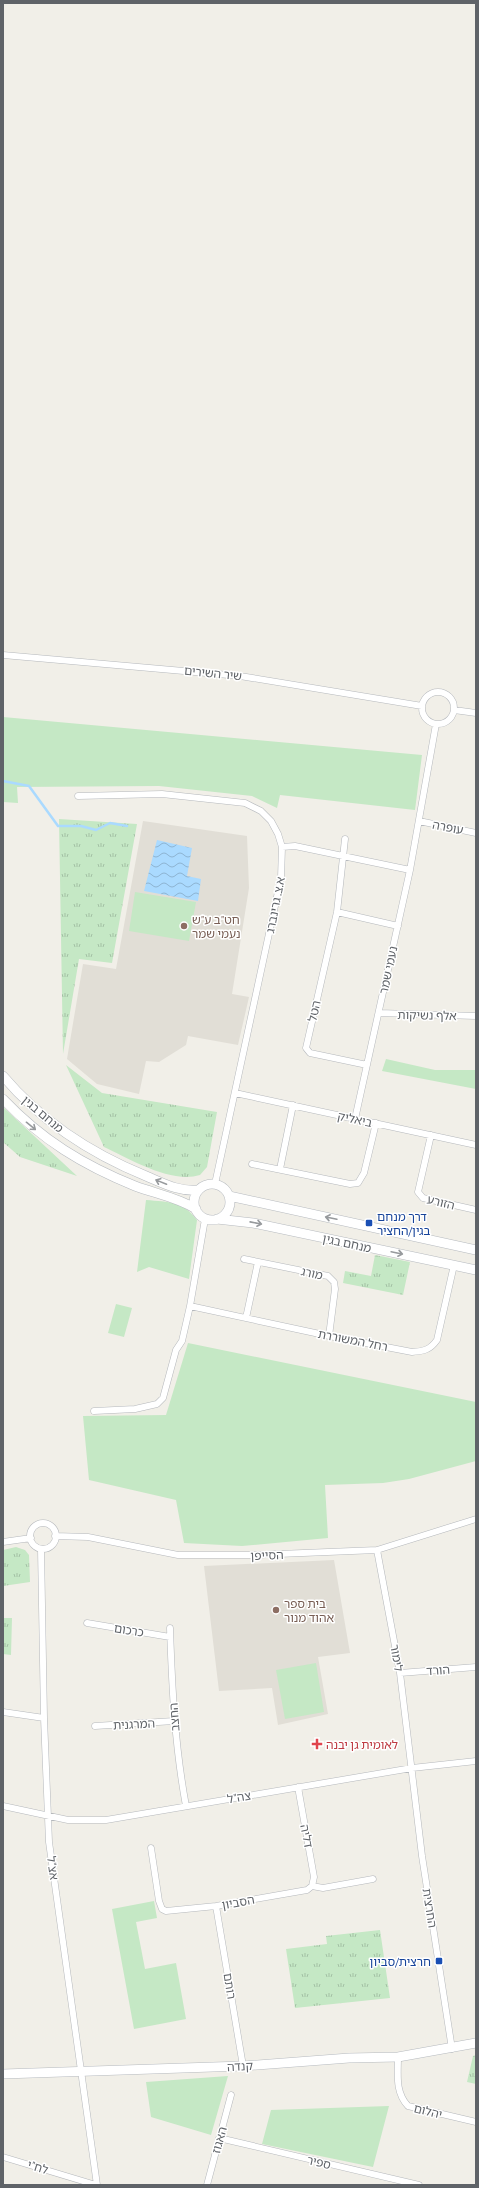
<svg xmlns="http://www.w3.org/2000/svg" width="479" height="2188" font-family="'PT Sans Narrow','Noto Sans Hebrew',sans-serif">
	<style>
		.education { fill: #e1ded6 }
		.grass { fill: url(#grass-tufts) }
		.park { fill: #c5e8c5 }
		.water { fill: url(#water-waves) }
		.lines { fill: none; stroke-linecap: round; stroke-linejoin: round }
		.stream { stroke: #aadaff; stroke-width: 2.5 }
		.street-casing { stroke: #b5b8bc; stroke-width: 7 }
		.secondary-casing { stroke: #b6babf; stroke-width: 10 }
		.street { stroke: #fff; stroke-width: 6 }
		.secondary { stroke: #fff; stroke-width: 9 }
		.oneway { stroke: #979a9d }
		.education-dot { fill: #8d6e63; stroke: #fff; stroke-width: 1.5 }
		.transit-dot { fill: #1a4fb4; stroke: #fff; stroke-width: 1.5 }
		.health-dot { fill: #e0444e; stroke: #fff; stroke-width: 1.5 }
		.labels { text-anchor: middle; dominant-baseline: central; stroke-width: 3; stroke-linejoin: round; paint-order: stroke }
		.street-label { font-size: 12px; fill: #5f6368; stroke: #fff }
		.education-label { font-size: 12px; fill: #785e54; stroke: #fff; text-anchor: start }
		.transit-label { font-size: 12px; fill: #164399; stroke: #fff; text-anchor: start }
		.health-label { font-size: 12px; fill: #be3a42; stroke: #fff; text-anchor: start }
	</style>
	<defs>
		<pattern id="grass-tufts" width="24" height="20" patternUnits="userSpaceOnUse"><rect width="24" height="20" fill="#c5e8c5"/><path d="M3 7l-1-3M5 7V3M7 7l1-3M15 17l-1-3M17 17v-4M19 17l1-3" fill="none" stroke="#a3c0a4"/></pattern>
		<pattern id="water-waves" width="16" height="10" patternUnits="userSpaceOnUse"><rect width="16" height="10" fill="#aadaff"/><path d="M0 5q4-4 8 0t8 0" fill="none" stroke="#8eb4d2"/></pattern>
	</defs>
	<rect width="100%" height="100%" fill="#f1efe8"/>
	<path class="education" d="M143,821L247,836L249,888L232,994L249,997L238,1045L188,1036L186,1045L159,1062L146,1061L139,1094L97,1084L67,1059L83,964L116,969Z
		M334,1560L350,1653L318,1657L328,1714L278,1725L272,1688L219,1691L204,1566Z"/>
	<path class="grass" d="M59,819L137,824L112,963L79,959L63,1054Z
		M66,1065L102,1093L217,1112L207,1167L200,1175C171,1184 130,1159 104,1147Z
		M3,1107L77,1176L20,1157L3,1142Z
		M375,1255L410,1262L403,1295L343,1283L345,1271L371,1276Z
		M16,1547L25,1550L29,1555L30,1582L3,1586V1550Z
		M3,1618H12L11,1655L3,1654Z
		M380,1930L390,1998L295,2008L286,1949L327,1944L326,1936Z
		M476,2055V2084L467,2082L473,2056Z"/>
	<path class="park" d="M3,717L422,755L415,810L280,795L277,808L252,796L159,786L17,787L18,803L3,802Z
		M135,892L196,902L189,941L129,931Z
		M386,1059L435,1070H476V1089L382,1071Z
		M146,1200C169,1202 183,1201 197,1220L189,1279L149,1267L137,1272Z
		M116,1304L132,1308L124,1337L108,1333Z
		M188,1343L476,1402V1461L409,1479L383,1483L325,1485L328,1538L242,1546L184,1543L176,1500L89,1480L83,1416L166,1415Z
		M316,1663L324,1712L285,1719L276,1670Z
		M154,1901L157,1918L136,1922L145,1969L176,1963L186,2019L134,2029L112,1909Z
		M228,2076L211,2135L151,2117L146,2082Z
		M389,2106L373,2167L262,2144L271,2110Z"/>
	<path class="water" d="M157,840L192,848L187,876L201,879L198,901L144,891Z"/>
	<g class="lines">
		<path class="stream" d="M3,781L29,786L58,826H81L96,830L110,823L127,826"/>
		<g class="street-casing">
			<path id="street" d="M3,655L240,676L422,706
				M422 708a16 16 0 1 1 32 0a16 16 0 1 1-32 0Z
				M454,710L476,713
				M78,796L162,794L245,803L261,811L271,821L278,834L282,847L281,878L215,1184
				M419,821L476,833
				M345,839L337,912L306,1048L310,1053L367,1065
				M282,847L295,846L410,870
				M337,912L398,926
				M379,1013L476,1016
				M235,1093L476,1145
				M355,1119L410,870L436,724
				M431,1135L418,1192L423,1198L476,1210
				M252,1164L350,1184L358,1183L364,1173L376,1123
				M280,1169L293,1105
				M244,1259L328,1276L334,1282L335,1289L329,1336
				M190,1306L329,1336L412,1352C424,1351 430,1350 437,1340L454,1265
				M246,1318L258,1262
				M94,1411L135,1409L157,1404L163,1398L176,1350L182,1341L190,1306L205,1219
				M30 1536a13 13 0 1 1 26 0a13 13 0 1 1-26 0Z
				M55,1536L88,1537L178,1555H254L377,1550L476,1519
				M3,1542L31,1538
				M41,1549L44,1718L49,1842L97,2185
				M377,1550L400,1673L422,1856L452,2049
				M87,1623L170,1637
				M170,1628C172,1688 175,1747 186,1806
				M400,1673L476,1667
				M3,1712L44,1718
				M95,1726L174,1721
				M3,1806L68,1820H106L412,1768L476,1761
				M151,1848L159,1901L162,1909L166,1911L216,1906L307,1890L312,1886L314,1877L298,1787
				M312,1886L323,1888L373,1879
				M216,1906L243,2066
				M398,2057C398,2075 395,2092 408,2106L476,2122
				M219,2138L419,2185
				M3,2157L96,2185
				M207,2185L231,2095"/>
		</g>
		<g class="secondary-casing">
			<path id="secondary" d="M3,1076C41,1121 92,1154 146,1176C163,1183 179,1192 198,1190
				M3,1099C42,1140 83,1165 135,1186C156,1194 177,1197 196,1209
				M194 1202a18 18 0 1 1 36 0a18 18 0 1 1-36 0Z
				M229,1196L476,1250
				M217,1219L253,1223L476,1270
				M3,2074L243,2066L349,2058L398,2057L476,2043"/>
		</g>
		<use href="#street" class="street"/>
		<use href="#secondary" class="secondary"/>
	</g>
	<defs><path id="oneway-shaft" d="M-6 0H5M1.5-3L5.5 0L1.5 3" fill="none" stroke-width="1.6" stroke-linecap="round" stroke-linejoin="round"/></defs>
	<g class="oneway">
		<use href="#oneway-shaft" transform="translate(31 1126) rotate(39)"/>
		<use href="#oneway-shaft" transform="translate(161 1182) rotate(-158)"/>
		<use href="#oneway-shaft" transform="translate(331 1218) rotate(-168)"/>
		<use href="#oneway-shaft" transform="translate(256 1223) rotate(11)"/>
		<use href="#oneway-shaft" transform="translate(397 1253) rotate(12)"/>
	</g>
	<g class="education-dot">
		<circle cx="184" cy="926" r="4"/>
		<circle cx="276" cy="1610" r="4"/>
	</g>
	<g class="transit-dot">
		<rect x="365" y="1219" width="8" height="8" rx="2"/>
		<rect x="435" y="1957" width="8" height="8" rx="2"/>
	</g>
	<path class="health-dot" d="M315 1738h4v4h4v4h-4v4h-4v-4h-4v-4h4z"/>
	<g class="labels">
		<g class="street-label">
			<text transform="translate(213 673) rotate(6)">שיר השירים</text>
			<text transform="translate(448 827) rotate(11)">עופרה</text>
			<text transform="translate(275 905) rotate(-79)">א.צ. גרינברג</text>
			<text transform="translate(388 970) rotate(-78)">נעמי שמר</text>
			<text transform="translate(314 1011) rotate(-77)">הטל</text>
			<text transform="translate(427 1015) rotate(1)">אלף נשיקות</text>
			<text transform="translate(43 1114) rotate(40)">מנחם בגין</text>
			<text transform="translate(355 1119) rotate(12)">ביאליק</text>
			<text transform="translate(441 1202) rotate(14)">הזורע</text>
			<text transform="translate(347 1243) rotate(12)">מנחם בגין</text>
			<text transform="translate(312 1273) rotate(13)">מורג</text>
			<text transform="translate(353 1340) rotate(11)">רחל המשוררת</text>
			<text transform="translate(267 1555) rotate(-2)">הסייפן</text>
			<text transform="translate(129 1630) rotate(9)">כרכום</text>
			<text transform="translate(397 1658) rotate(80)">לימור</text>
			<text transform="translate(438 1670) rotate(-4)">הורד</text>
			<text transform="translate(174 1717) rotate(-94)">החצב</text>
			<text transform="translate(134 1724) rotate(-3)">המרגנית</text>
			<text transform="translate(239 1797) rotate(-10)">צה"ל</text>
			<text transform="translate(307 1836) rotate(79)">דליה</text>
			<text transform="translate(53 1868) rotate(82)">אצ"ל</text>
			<text transform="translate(238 1902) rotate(-10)">הסביון</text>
			<text transform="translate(430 1908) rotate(81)">החרצית</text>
			<text transform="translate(230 1986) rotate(81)">רותם</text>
			<text transform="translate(240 2066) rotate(-3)">קנדה</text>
			<text transform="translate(428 2111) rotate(14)">יהלום</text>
			<text transform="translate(219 2140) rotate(-75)">האגוז</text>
			<text transform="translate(319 2162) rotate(13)">ספיר</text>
			<text transform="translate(38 2167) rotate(17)">לח"י</text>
		</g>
		<g class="education-label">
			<text x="192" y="919">חט"ב ע"ש<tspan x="192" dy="14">נעמי שמר</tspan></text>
			<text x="284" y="1603">בית ספר<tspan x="284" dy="14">אהוד מנור</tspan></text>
		</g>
		<g class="transit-label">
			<text x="377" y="1216">דרך מנחם<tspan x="377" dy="14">בגין/החציר</tspan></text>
			<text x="431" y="1961" text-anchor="end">חרצית/סביון</text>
		</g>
		<g class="health-label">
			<text x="326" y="1744">לאומית גן יבנה</text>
		</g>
	</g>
	<rect width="479" height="2188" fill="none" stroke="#5f6368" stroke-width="8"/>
</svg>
